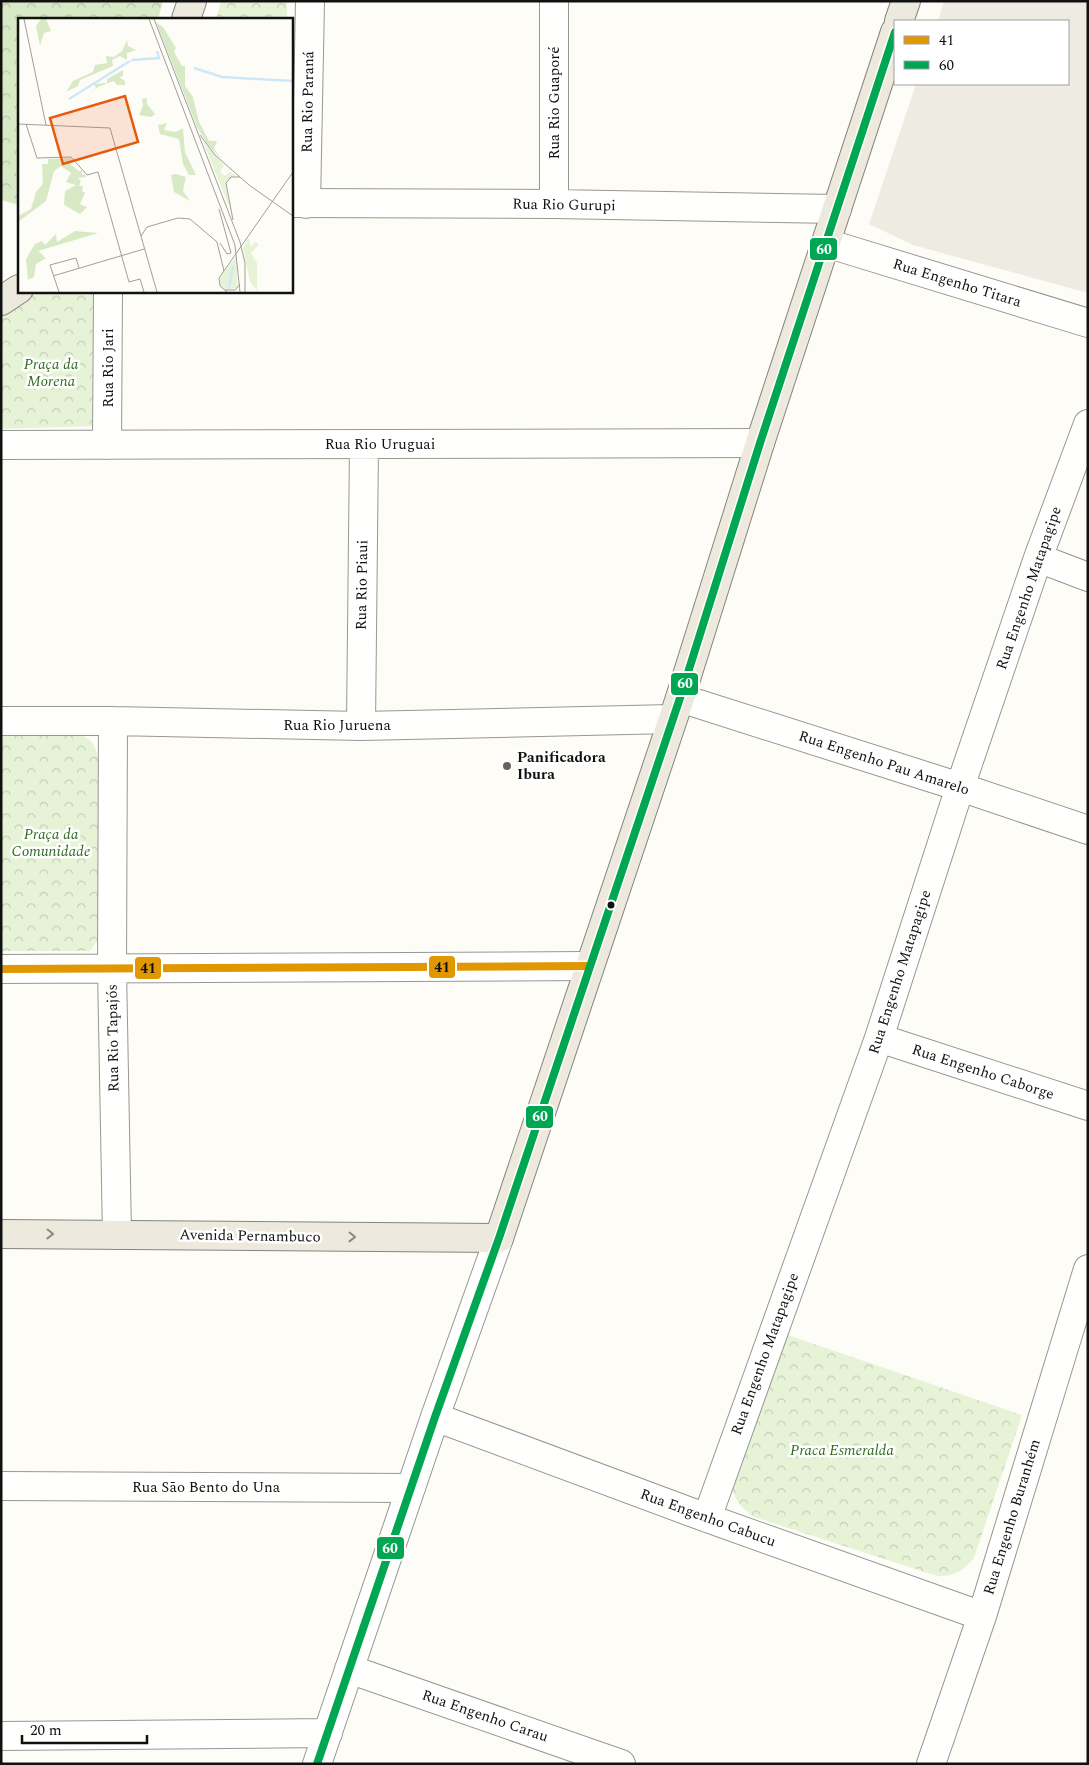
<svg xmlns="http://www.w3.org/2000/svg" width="1089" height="1765" font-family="Spectral,serif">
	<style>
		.forest { fill: url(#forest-crowns) }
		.park { fill: url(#park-crowns) }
		.plaza { fill: #edebe2 }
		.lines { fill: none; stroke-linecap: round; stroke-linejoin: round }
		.minor-casing { stroke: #979795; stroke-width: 30 }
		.major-casing { stroke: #858482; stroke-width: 30 }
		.minor { stroke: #fffffe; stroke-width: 28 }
		.major { stroke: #ede9dc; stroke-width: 28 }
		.bus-1-casing { stroke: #fff; stroke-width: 11 }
		.bus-2-casing { stroke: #fff; stroke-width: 11 }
		.bus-1 { stroke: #e09702; stroke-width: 8 }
		.bus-2 { stroke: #00a651; stroke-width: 8 }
		.oneway { stroke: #8a8881 }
		.poi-dot { fill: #646362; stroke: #fff; stroke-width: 2 }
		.bus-dot { fill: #111; stroke: #fff; stroke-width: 2 }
		.labels { text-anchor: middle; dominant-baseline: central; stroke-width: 5; stroke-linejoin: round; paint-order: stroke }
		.street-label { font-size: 15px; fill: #111; stroke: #fff }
		.park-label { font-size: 15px; font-style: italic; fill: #2f6b1f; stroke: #fff }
		.poi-label { font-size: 15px; font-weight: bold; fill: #111; stroke: #fff; text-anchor: start }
		.inset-river { fill: none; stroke: #cde8f7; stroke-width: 2.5 }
		.inset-road { fill: none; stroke: #9f9e9b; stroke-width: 1 }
		.view { fill: #e8590c; fill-opacity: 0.15; stroke: #e8590c; stroke-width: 2.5 }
		.inset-edge { fill: none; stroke: #111; stroke-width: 2.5 }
		.line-badge { stroke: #fff; stroke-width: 2 }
		.badge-label { font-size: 14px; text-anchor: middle; font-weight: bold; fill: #fff }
		.pale-badge-label { font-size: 14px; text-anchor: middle; font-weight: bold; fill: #111 }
	</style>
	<defs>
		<pattern id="forest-crowns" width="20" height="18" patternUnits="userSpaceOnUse" patternTransform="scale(1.25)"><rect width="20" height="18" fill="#d8eac5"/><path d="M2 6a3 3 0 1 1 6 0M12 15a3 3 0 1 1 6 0" fill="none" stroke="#b8c8a8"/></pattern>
		<pattern id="park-crowns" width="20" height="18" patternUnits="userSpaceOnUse" patternTransform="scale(1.25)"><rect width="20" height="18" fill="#e7f3d7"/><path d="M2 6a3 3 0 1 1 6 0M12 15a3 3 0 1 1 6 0" fill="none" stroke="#c5cfb8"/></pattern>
	</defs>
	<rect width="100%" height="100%" fill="#fdfcf7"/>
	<path class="forest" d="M1,1H163L158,19H19V205L1,200Z"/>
	<path class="park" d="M221,1H287V19H216Z
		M31,291H100L97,426L1,429V315Z
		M1,734C15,734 76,732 84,736C95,742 97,751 99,762L100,894L97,941L90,951H1Z
		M782,1333L1022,1415L974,1558C965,1570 953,1577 937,1576L754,1517C742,1509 733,1498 731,1484Z"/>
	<path class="plaza" d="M944,1H1088V293L913,245L869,224L916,84H1068V21H938Z"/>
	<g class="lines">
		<g class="minor-casing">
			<path id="minor" d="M291,203L554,204L837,209
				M306,204L310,1
				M554,204V1
				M826,243L1088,323
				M1,445L760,443
				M107,445L108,291
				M1038,558L1088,577
				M680,698L960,787L1088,830
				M1,721H113L361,726L672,719
				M113,721L112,969L117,1235
				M361,726L364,444
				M1,969L589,966
				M879,1038L1088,1106
				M435,1417L707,1518L982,1616
				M1,1486L411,1488
				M707,1518L879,1038L960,787L1038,558L1088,424
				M349,1669L621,1764
				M1,1736L328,1733
				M317,1764L435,1417L499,1238
				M931,1764L982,1616L1088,1269"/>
		</g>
		<g class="major-casing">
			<path id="major" d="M186,19L192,1
				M899,21L906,1
				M1,301L19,289
				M1,1234L499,1238L680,698L760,443L895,32"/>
		</g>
		<use href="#minor" class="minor"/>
		<use href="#major" class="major"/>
		<g class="bus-1-casing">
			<path id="bus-1" d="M1,969L589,966"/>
		</g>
		<g class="bus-2-casing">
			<path id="bus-2" d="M317,1764L435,1417L499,1238L680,698L760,443L895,32"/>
		</g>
		<use href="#bus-1" class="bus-1"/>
		<use href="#bus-2" class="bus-2"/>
	</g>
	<defs><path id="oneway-chevron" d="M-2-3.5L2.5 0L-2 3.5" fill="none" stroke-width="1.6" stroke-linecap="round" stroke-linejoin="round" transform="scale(1.25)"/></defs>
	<g class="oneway">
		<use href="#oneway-chevron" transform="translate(50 1234) rotate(1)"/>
		<use href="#oneway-chevron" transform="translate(352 1237) rotate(1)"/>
	</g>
	<circle class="poi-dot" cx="507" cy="766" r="5"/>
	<circle class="bus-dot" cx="611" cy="905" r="4.5"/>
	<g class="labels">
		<g class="street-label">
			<text transform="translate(308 102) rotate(-89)">Rua Rio Paraná</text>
			<text transform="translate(554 103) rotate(-90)">Rua Rio Guaporé</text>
			<text transform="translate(564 205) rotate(1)">Rua Rio Gurupi</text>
			<text transform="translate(957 283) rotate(17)">Rua Engenho Titara</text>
			<text transform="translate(108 368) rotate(-90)">Rua Rio Jari</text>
			<text x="380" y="444">Rua Rio Uruguai</text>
			<text transform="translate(362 585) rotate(-89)">Rua Rio Piaui</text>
			<text transform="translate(1029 588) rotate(-71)">Rua Engenho Matapagipe</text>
			<text x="337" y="725">Rua Rio Juruena</text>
			<text transform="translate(884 763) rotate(18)">Rua Engenho Pau Amarelo</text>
			<text transform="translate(900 972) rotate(-72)">Rua Engenho Matapagipe</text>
			<text transform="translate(113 1038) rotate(-91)">Rua Rio Tapajós</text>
			<text transform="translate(983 1072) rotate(18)">Rua Engenho Caborge</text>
			<text transform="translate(250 1236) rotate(1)">Avenida Pernambuco</text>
			<text transform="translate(765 1354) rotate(-70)">Rua Engenho Matapagipe</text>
			<text x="206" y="1487">Rua São Bento do Una</text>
			<text transform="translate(1012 1517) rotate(-73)">Rua Engenho Buranhém</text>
			<text transform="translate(708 1518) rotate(20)">Rua Engenho Cabucu</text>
			<text transform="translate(485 1716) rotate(19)">Rua Engenho Carau</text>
		</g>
		<g class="park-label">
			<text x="51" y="364">Praça da<tspan x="51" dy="17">Morena</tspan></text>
			<text x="51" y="834">Praça da<tspan x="51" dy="17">Comunidade</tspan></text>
			<text x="842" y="1450">Praca Esmeralda</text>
		</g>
		<g class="poi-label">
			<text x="517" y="757">Panificadora<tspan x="517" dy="17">Ibura</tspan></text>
		</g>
	</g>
	<g transform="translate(18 18)">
		<rect width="275" height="275" fill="#fdfcf7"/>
		<path d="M185,124L206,147L202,154L207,158L212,154L218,157L207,164L213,193ZM231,220L233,228L237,224L241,226L233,235L239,245V273L232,264L225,230Z" fill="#e7f3d7"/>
		<path d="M23,1H28L33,13L26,15L22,28L18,8ZM138,4L145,9L158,30L156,34L164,48H167V68L175,79L181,104L191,123H199L196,131L205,143L190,127L179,109ZM109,22L110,28L118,32L109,35V42L102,38L94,42L95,48L62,62L60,68L48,74L55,63L75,54L77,47L89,45L88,38L96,39L104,33ZM105,52V58L101,59L107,63V67H99L96,63L80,69L68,79L78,70L76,66L89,65V61ZM129,80V86L137,96L133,99L121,97L125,88L124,81ZM149,105L146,112L158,114L165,110L167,134L178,157H171L165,146L161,121L142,116L140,107ZM54,140L53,147L61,153L64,152V157L67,156L68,159L60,160L63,163L61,168H65L64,173L67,175L62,186L69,189L62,196L46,187L47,173L58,167L48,164L53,155L43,148L36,153L28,183L0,204V198L13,191L18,174L25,166L24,146H30V141ZM158,156L168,159L165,173L172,183L156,174L153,157ZM57,213L80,215L20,233L28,240L18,246L16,259L10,262L8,241L17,226L24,223L27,227L38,216L39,224Z" fill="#d8eac5"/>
		<path d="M219,237V270L207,272L201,265L203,258Z" fill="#e7f3d7"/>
		<path class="inset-river" d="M113,42L141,40L139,33M176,50L204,59L275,63M51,81L112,43M211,269L215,248"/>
		<path class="inset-road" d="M6,1L28,107M131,1L217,227L222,274M136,1L222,224L227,245V274M0,106L92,110L139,274M8,106L19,140L53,139L69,157L80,154L111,264L122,261L126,274M182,117L197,137L231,167L275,198M201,191L213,235L209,236L202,225M215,202L208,165L213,159H222M123,218L129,209L160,200L172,201L199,224L206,253M35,258L126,231M207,272H217L222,266M41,274L32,247L58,240L61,250M209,274L202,268L201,260L275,154"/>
		<path class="view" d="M107,78L120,124L45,146L32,100Z"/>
		<rect width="275" height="275" class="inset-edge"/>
	</g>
	<g class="line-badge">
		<rect x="809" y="237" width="29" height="24" rx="5" fill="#00a651"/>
		<rect x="670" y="672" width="29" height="24" rx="5" fill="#00a651"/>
		<rect x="428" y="955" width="28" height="24" rx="5" fill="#e09702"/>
		<rect x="134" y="956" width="28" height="24" rx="5" fill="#e09702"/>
		<rect x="525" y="1105" width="29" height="24" rx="5" fill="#00a651"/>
		<rect x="376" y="1536" width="29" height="24" rx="5" fill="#00a651"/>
	</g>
	<g class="badge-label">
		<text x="824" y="254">60</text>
		<text x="685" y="688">60</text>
		<text x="540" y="1121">60</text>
		<text x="390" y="1553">60</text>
	</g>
	<g class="pale-badge-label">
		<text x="442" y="972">41</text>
		<text x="148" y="973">41</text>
	</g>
	<rect width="1089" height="1765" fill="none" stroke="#111111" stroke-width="5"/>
	<rect x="894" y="20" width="175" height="65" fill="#ffffff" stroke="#a0a0a0"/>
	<rect x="904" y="36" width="25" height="8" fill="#e09702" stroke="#a0a0a0"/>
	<text x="939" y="45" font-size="15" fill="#111111">41</text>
	<rect x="904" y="61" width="25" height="8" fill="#00a651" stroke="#a0a0a0"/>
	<text x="939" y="70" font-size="15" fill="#111111">60</text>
	<path d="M22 1735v8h125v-8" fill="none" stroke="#111111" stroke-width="2.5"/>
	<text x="30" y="1735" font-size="15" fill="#111111" stroke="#ffffff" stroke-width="4" paint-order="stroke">20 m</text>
</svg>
